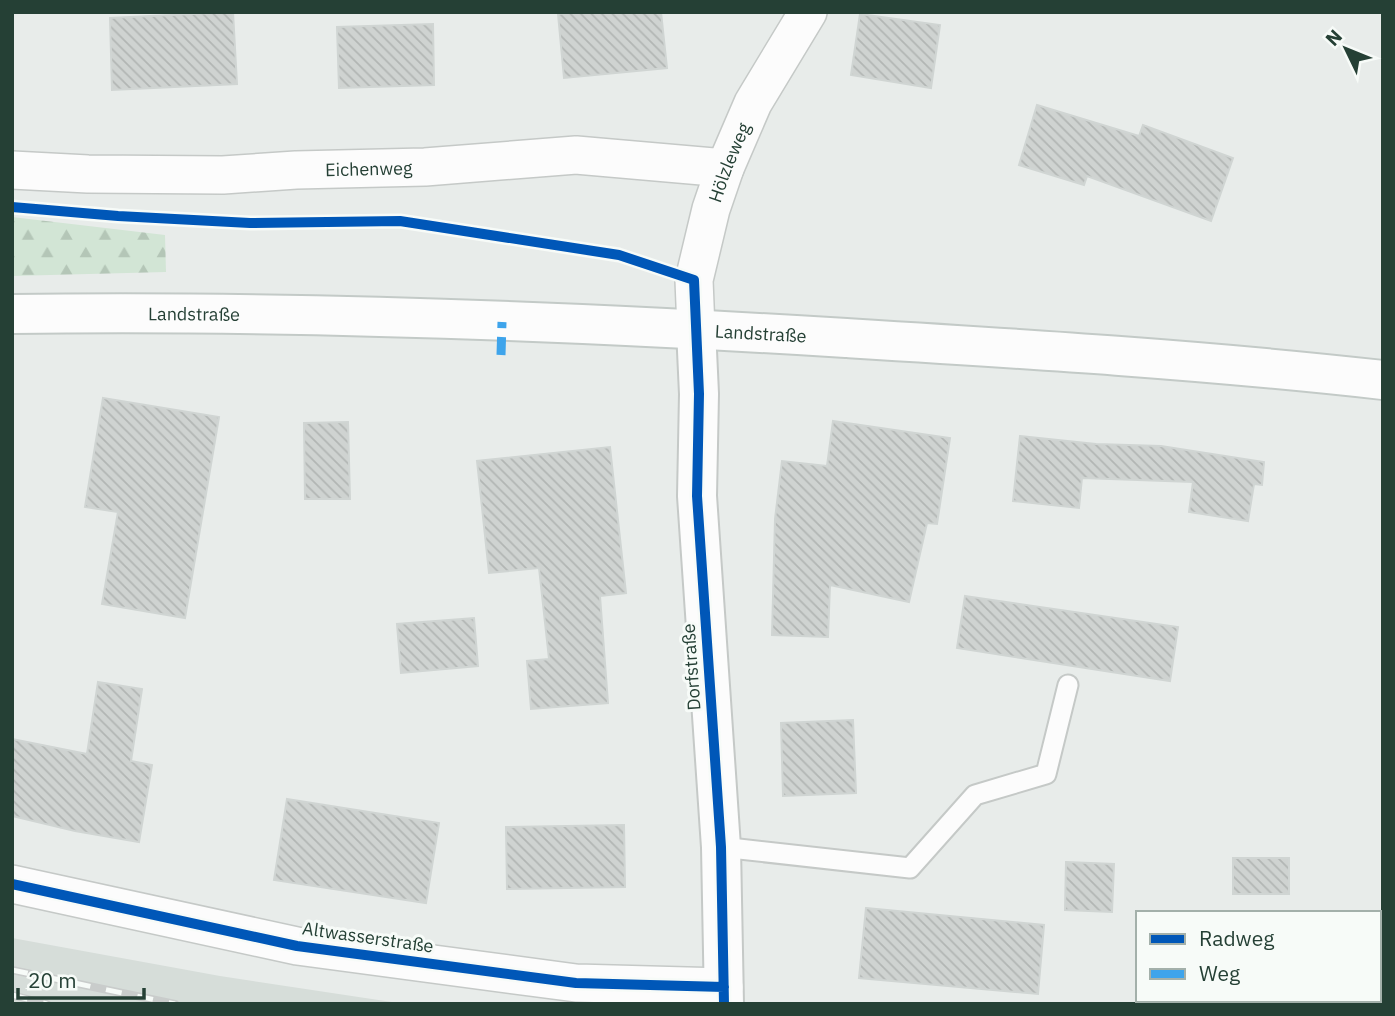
<svg xmlns="http://www.w3.org/2000/svg" width="1395" height="1016" font-family="'IBM Plex Sans',sans-serif">
	<style>
		.built { fill: #d6ddd9 }
		.forest { fill: url(#forest-firs) }
		.building { fill: url(#building-back-hatch); stroke: #d0d5d3; stroke-width: 2 }
		.lines { fill: none; stroke-linecap: round; stroke-linejoin: round }
		.service-casing { stroke: #c5c9c7; stroke-width: 23 }
		.minor-casing { stroke: #c5c9c7; stroke-width: 40 }
		.tertiary-casing { stroke: #c5c9c7; stroke-width: 42 }
		.secondary-casing { stroke: #c3cac7; stroke-width: 42 }
		.service { stroke: #fcfcfc; stroke-width: 19 }
		.minor { stroke: #fcfcfc; stroke-width: 37 }
		.tertiary { stroke: #fcfcfc; stroke-width: 38 }
		.secondary { stroke: #fcfcfc; stroke-width: 38 }
		.rail-casing { stroke: #c9cccb; stroke-width: 8 }
		.rail { stroke: #f7fbf8; stroke-width: 5; stroke-dasharray: 16; stroke-linecap: butt }
		.quiet { stroke: #3ea4eb; stroke-width: 9; stroke-dasharray: 18 9; stroke-linecap: butt }
		.cycleway-casing { stroke: #f7fbf8; stroke-width: 15 }
		.cycleway { stroke: #0057b8; stroke-width: 10 }
		.labels { text-anchor: middle; dominant-baseline: central; stroke-width: 6; stroke-linejoin: round; paint-order: stroke }
		.street-label { font-size: 18px; fill: #254035; stroke: #f7fbf8 }
	</style>
	<defs>
		<pattern id="forest-firs" width="22" height="20" patternUnits="userSpaceOnUse" patternTransform="scale(1.75)"><rect width="22" height="20" fill="#d2e5d5"/><path d="M5 1l3.5 6h-7zM16 11l3.5 6h-7z" fill="#b4c6b7"/></pattern>
		<pattern id="building-back-hatch" width="6" height="6" patternUnits="userSpaceOnUse" patternTransform="scale(1.75)"><rect width="6" height="6" fill="#cfd3d1"/><path d="M-1 5l2 2M0 0l6 6M5-1l2 2" fill="none" stroke="#b2b6b4"/></pattern>
	</defs>
	<rect width="100%" height="100%" fill="#e8ecea"/>
	<path class="built" d="M12,938L220,976L405,1004H12Z"/>
	<path class="forest" d="M12,217L165,235L166,272L12,276Z"/>
	<path class="building" d="M233,12L237,84L112,90L110,18Z
		M578,12H661L667,68L564,78L558,14Z
		M860,14L940,25L931,88L851,75Z
		M433,24L434,85L339,88L337,27Z
		M1037,105L1139,136L1143,125L1233,158L1211,221L1087,176L1084,185L1019,165Z
		M103,398L219,417L185,618L102,604L118,512L85,507Z
		M833,421L950,438L937,524L927,523L909,602L830,585L828,637L772,635L775,519L782,461L827,466Z
		M348,422L350,499H305L304,423Z
		M1020,436L1096,444L1161,446L1264,462L1262,485L1254,484L1248,521L1189,512L1193,482L1082,478L1079,508L1013,501Z
		M610,447L626,593L600,596L608,703L531,709L527,661L549,659L539,568L489,573L477,461Z
		M965,596L1178,627L1170,681L957,648Z
		M474,618L478,666L401,673L397,624Z
		M98,682L142,689L131,761L152,765L139,842L75,831L12,816V739L87,754Z
		M853,720L856,793L783,796L781,723Z
		M287,799L439,823L426,903L274,880Z
		M624,825L625,887L507,889L506,827Z
		M1233,858H1289V894H1233Z
		M1066,862L1114,864L1112,912L1065,910Z
		M866,908L1044,925L1038,994L859,978Z"/>
	<g class="lines">
		<g class="service-casing">
			<path id="service" d="M721,847L910,868L975,795L1046,774L1068,685"/>
		</g>
		<g class="minor-casing">
			<g id="minor">
				<path id="s1" d="M12,170L88,174L223,175L296,170L425,167L576,155L725,168"/>
				<path id="s2" d="M696,329L694,280L711,209L725,168L753,103L808,12"/>
				<path d="M12,884L297,946L576,983L724,987"/>
			</g>
		</g>
		<g class="tertiary-casing">
			<path id="tertiary" d="M696,329L699,394L697,496L721,847L724,1004"/>
		</g>
		<g class="secondary-casing">
			<g id="secondary">
				<path id="s3" d="M12,314C290,310 569,321 846,338C1025,349 1205,360 1383,380"/>
			</g>
		</g>
		<use href="#service" class="service"/>
		<use href="#minor" class="minor"/>
		<use href="#tertiary" class="tertiary"/>
		<use href="#secondary" class="secondary"/>
		<g class="rail-casing">
			<path id="rail" d="M12,970L175,1004
				M12,995L47,1004"/>
		</g>
		<use href="#rail" class="rail"/>
		<path class="quiet" d="M501,355L502,322"/>
		<g class="cycleway-casing">
			<path id="cycleway" d="M12,207L118,216L250,223L400,221L619,255L694,280L699,394L697,496L721,847L724,1004
				M12,884L297,946L576,983L724,987"/>
		</g>
		<use href="#cycleway" class="cycleway"/>
	</g>
	<g class="labels">
		<g class="street-label">
			<text stroke="none"><textPath href="#s2" startOffset="172">Hölzleweg</textPath></text>
			<text stroke="none"><textPath href="#s1" startOffset="357">Eichenweg</textPath></text>
			<text stroke="none"><textPath href="#s3" startOffset="182">Landstraße</textPath></text>
			<text stroke="none"><textPath href="#s3" startOffset="749">Landstraße</textPath></text>
			<text transform="translate(691 667) rotate(-94)">Dorfstraße</text>
			<text transform="translate(368 937) rotate(8)">Altwasserstraße</text>
		</g>
	</g>
	<rect width="1395" height="1016" fill="none" stroke="#254035" stroke-width="28"/>
	<rect x="1136" y="911" width="245" height="91" fill="#f7fbf8" stroke="#a3b0aa" stroke-width="2"/>
	<rect x="1150" y="934" width="35" height="10" fill="#0057b8" stroke="#a3b0aa" stroke-width="2"/>
	<text x="1199" y="946" font-size="21" fill="#254035">Radweg</text>
	<rect x="1150" y="969" width="35" height="10" fill="#3ea4eb" stroke="#a3b0aa" stroke-width="2"/>
	<text x="1199" y="981" font-size="21" fill="#254035">Weg</text>
	<g transform="translate(1346 49) rotate(313)" stroke="#f7fbf8" stroke-width="5" paint-order="stroke">
	<path d="M0-5L12 26L0 18L-12 26Z" fill="#254035"/>
	<text y="-10" font-size="19" font-weight="bold" text-anchor="middle" fill="#254035">N</text>
	</g>
	<path d="M18 988v10h126v-10" fill="none" stroke="#254035" stroke-width="3.5"/>
	<text x="28" y="988" font-size="21" fill="#254035" stroke="#f7fbf8" stroke-width="5" paint-order="stroke">20 m</text>
</svg>
